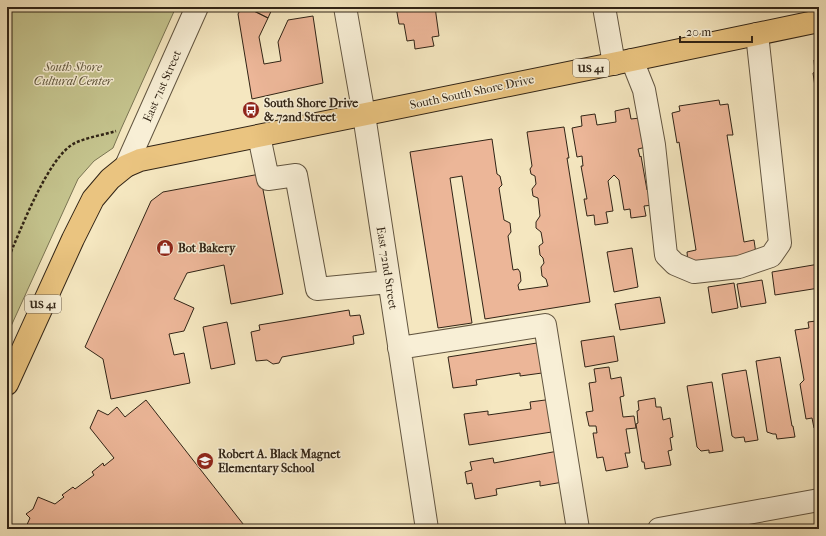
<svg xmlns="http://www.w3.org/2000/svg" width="826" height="536" font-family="'IM FELL French Canon',serif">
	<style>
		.green { fill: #c4c38d; stroke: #7a7452 }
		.building { fill: #ecb698; stroke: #312416 }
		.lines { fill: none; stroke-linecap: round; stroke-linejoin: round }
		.minor-casing { stroke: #625540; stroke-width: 24 }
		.major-casing { stroke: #312416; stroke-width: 24 }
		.path { stroke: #312416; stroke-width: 2.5; stroke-dasharray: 3 2; stroke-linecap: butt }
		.minor { stroke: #f8efd6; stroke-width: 22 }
		.major { stroke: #eac480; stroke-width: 22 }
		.labels { text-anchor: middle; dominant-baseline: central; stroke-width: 3; stroke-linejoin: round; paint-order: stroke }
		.shield { fill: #f8efd6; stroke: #6d6150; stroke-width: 1 }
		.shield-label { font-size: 11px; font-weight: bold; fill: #312416 }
		.park-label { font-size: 12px; font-style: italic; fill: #5d543a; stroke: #f8efd6 }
		.street-label { font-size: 12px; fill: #312416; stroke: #f8efd6 }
		.poi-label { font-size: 12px; font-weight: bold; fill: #312416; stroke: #f8efd6; text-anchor: start }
	</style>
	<rect width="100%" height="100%" fill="#f5e7c0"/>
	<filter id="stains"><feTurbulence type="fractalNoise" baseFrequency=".005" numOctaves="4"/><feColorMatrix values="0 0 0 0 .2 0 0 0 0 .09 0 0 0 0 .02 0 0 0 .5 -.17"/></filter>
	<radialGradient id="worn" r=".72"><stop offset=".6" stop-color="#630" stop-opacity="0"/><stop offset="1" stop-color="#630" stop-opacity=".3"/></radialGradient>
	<path class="green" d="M7,7H176L121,129L113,148L94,161L78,179L7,335Z"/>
	<path class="building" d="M242,7H246L268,18L259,37L264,64L281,61L278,42L288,20L313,16L323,83L252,99L238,14Z
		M246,7H273L268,18Z
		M396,7H435L439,36L432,37L434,46L415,49L414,40L407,41L404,24H399Z
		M534,7H560L535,11Z
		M819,59V114L813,73L815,72L814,60Z
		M719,100L720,105L728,104L733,135H727L744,242L754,240L756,254L688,263L687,252L696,250L679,142L677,143L672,113L680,111L679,106Z
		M629,108L631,119L640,118L646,147L638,149L640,157L641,156L647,190L651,189L653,205L644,206L646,216L631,218L630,209L624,210L619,180L614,175L608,181L613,211L606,212L608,223L595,225L594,215L587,216L584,199H587L581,166H583L582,156L577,157L572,128L582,126L581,116L595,114L597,125L616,122L615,111Z
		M564,127L569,158H567L590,302L485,319L462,176L450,178L472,323L438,328L410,152L492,139L497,174L500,176L502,185L499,188L504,220L510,223L511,232L508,236L513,270L518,269L520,272L521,281L518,285L519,290L548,286L546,279L542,276L541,267L544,263L543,258L540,255L539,246L543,243L541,232L536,228V222L540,216L538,198L533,196L532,189L536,184L535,176L531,174L530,169L532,166L527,132Z
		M260,174L283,294L231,304L224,265L187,273L174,299L194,308L184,331L169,334L174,355L184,353L190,383L111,399L103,359L85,347L151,201L163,192Z
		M632,248L638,287L614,292L607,252Z
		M819,264V288L775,295L772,272Z
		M762,280L766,303L741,307L737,284Z
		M734,283L738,308L712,313L708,287Z
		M660,297L665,323L620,330L615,304Z
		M349,310L350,316L360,315L364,334L353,336L354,344L282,357L279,363L273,364L267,360L256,361L251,332L260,330L259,325Z
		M816,321L817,327L819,326V427L814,428L812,418L806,419L800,384L804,380L795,330L809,328L808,322Z
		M227,322L235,364L211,369L203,327Z
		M614,336L618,361L585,367L581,341Z
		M537,343L542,373L520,376V373L476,380L477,385L453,388L448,357Z
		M780,357L792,426H793L795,437L777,439L776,434H773L767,432L756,361Z
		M609,367L611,379L621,377L624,396L620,397L623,417L634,416L636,428L626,429L630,453H625L628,467L606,471L603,457L597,458L593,433H597L596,426H589L586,412L593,411L589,383L596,382L594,369Z
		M746,370L758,440L745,442L744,437L735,438L732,436L722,374Z
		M712,382L723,451L709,453V450L701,451L697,447L687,386Z
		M655,398L656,407H661L663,420L670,418L673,437L670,438L672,450L668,451L671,465L645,469L644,462H642L636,424L638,423L637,411L639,410L638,401Z
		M553,399L558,431L469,445L464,414L488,411V415L531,409L530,402Z
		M146,400L247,529H25L30,518L26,514L33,509L38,497L55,504L64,497L62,495L73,487L75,489L94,475L92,472L103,463L104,466L114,458L90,428L98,410L108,415L117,407L125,417Z
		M558,451L563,482L540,486V481L496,489L497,495L475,499L472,483L467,484L465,472L472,470L470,462L493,458L494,463Z"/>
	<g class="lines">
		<g class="minor-casing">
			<path id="minor" d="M345,7L364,115L427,529
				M604,7L614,64
				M632,60L644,90L654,145L666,255L675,264L694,272L739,267L771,256L780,243L757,34
				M259,136L268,179L296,175L317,289L389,282
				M126,166L197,7
				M399,348L545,325L578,529
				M659,529L819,500"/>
		</g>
		<g class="major-casing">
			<path id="major" d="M7,384L73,239L93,199L110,179L126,166L140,160L632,60L819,21"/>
		</g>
		<path class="path" d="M7,261C20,232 48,156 75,143C88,137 103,135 116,131"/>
		<use href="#minor" class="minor"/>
		<use href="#major" class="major"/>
	</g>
	<defs>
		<g id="bus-disc" transform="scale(0.9)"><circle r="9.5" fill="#8f2418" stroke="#f8efd6"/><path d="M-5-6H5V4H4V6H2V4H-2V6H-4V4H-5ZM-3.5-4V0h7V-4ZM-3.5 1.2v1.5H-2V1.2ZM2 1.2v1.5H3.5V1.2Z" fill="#fff"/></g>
		<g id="shop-disc" transform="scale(0.9)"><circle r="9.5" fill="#8f2418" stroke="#f8efd6"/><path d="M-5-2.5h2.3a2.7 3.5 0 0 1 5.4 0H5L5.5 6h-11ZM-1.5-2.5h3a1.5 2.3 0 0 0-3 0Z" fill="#fff"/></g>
		<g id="school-disc" transform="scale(0.9)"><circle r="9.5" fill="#8f2418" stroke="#f8efd6"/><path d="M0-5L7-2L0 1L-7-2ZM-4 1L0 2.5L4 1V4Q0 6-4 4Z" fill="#fff"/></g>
	</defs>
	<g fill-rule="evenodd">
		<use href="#bus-disc" x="251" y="110"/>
		<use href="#shop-disc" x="165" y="248"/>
		<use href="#school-disc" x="205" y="461"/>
	</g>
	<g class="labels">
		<g class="shield">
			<rect x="573" y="59" width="36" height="18" rx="3"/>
			<rect x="25" y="295" width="36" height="18" rx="3"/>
		</g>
		<g class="shield-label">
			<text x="591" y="68">US 41</text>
			<text x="43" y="304">US 41</text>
		</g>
		<g class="park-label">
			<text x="73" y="67">South Shore<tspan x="73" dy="14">Cultural Center</tspan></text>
		</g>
		<g class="street-label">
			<text transform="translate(162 86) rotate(-66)">East 71st Street</text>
			<text transform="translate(472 92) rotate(-12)">South South Shore Drive</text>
			<text transform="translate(387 268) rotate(81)">East 72nd Street</text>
		</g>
		<g class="poi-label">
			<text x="264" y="103">South Shore Drive<tspan x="264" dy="14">&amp; 72nd Street</tspan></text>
			<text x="178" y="248">Bot Bakery</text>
			<text x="218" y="454">Robert A. Black Magnet<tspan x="218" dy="14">Elementary School</tspan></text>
		</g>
	</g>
	<rect width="826" height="536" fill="none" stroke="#f5e7c0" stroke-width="24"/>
	<rect x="8" y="8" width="810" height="520" fill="none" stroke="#312416" stroke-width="2"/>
	<rect x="12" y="12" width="802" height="512" fill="none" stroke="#312416"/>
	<path d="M680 36v6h72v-6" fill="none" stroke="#312416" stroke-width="2"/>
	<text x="686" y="36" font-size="12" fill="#312416" stroke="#f8efd6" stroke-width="3" paint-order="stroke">20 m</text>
	<rect width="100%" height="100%" filter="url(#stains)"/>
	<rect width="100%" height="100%" fill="url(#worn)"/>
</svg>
